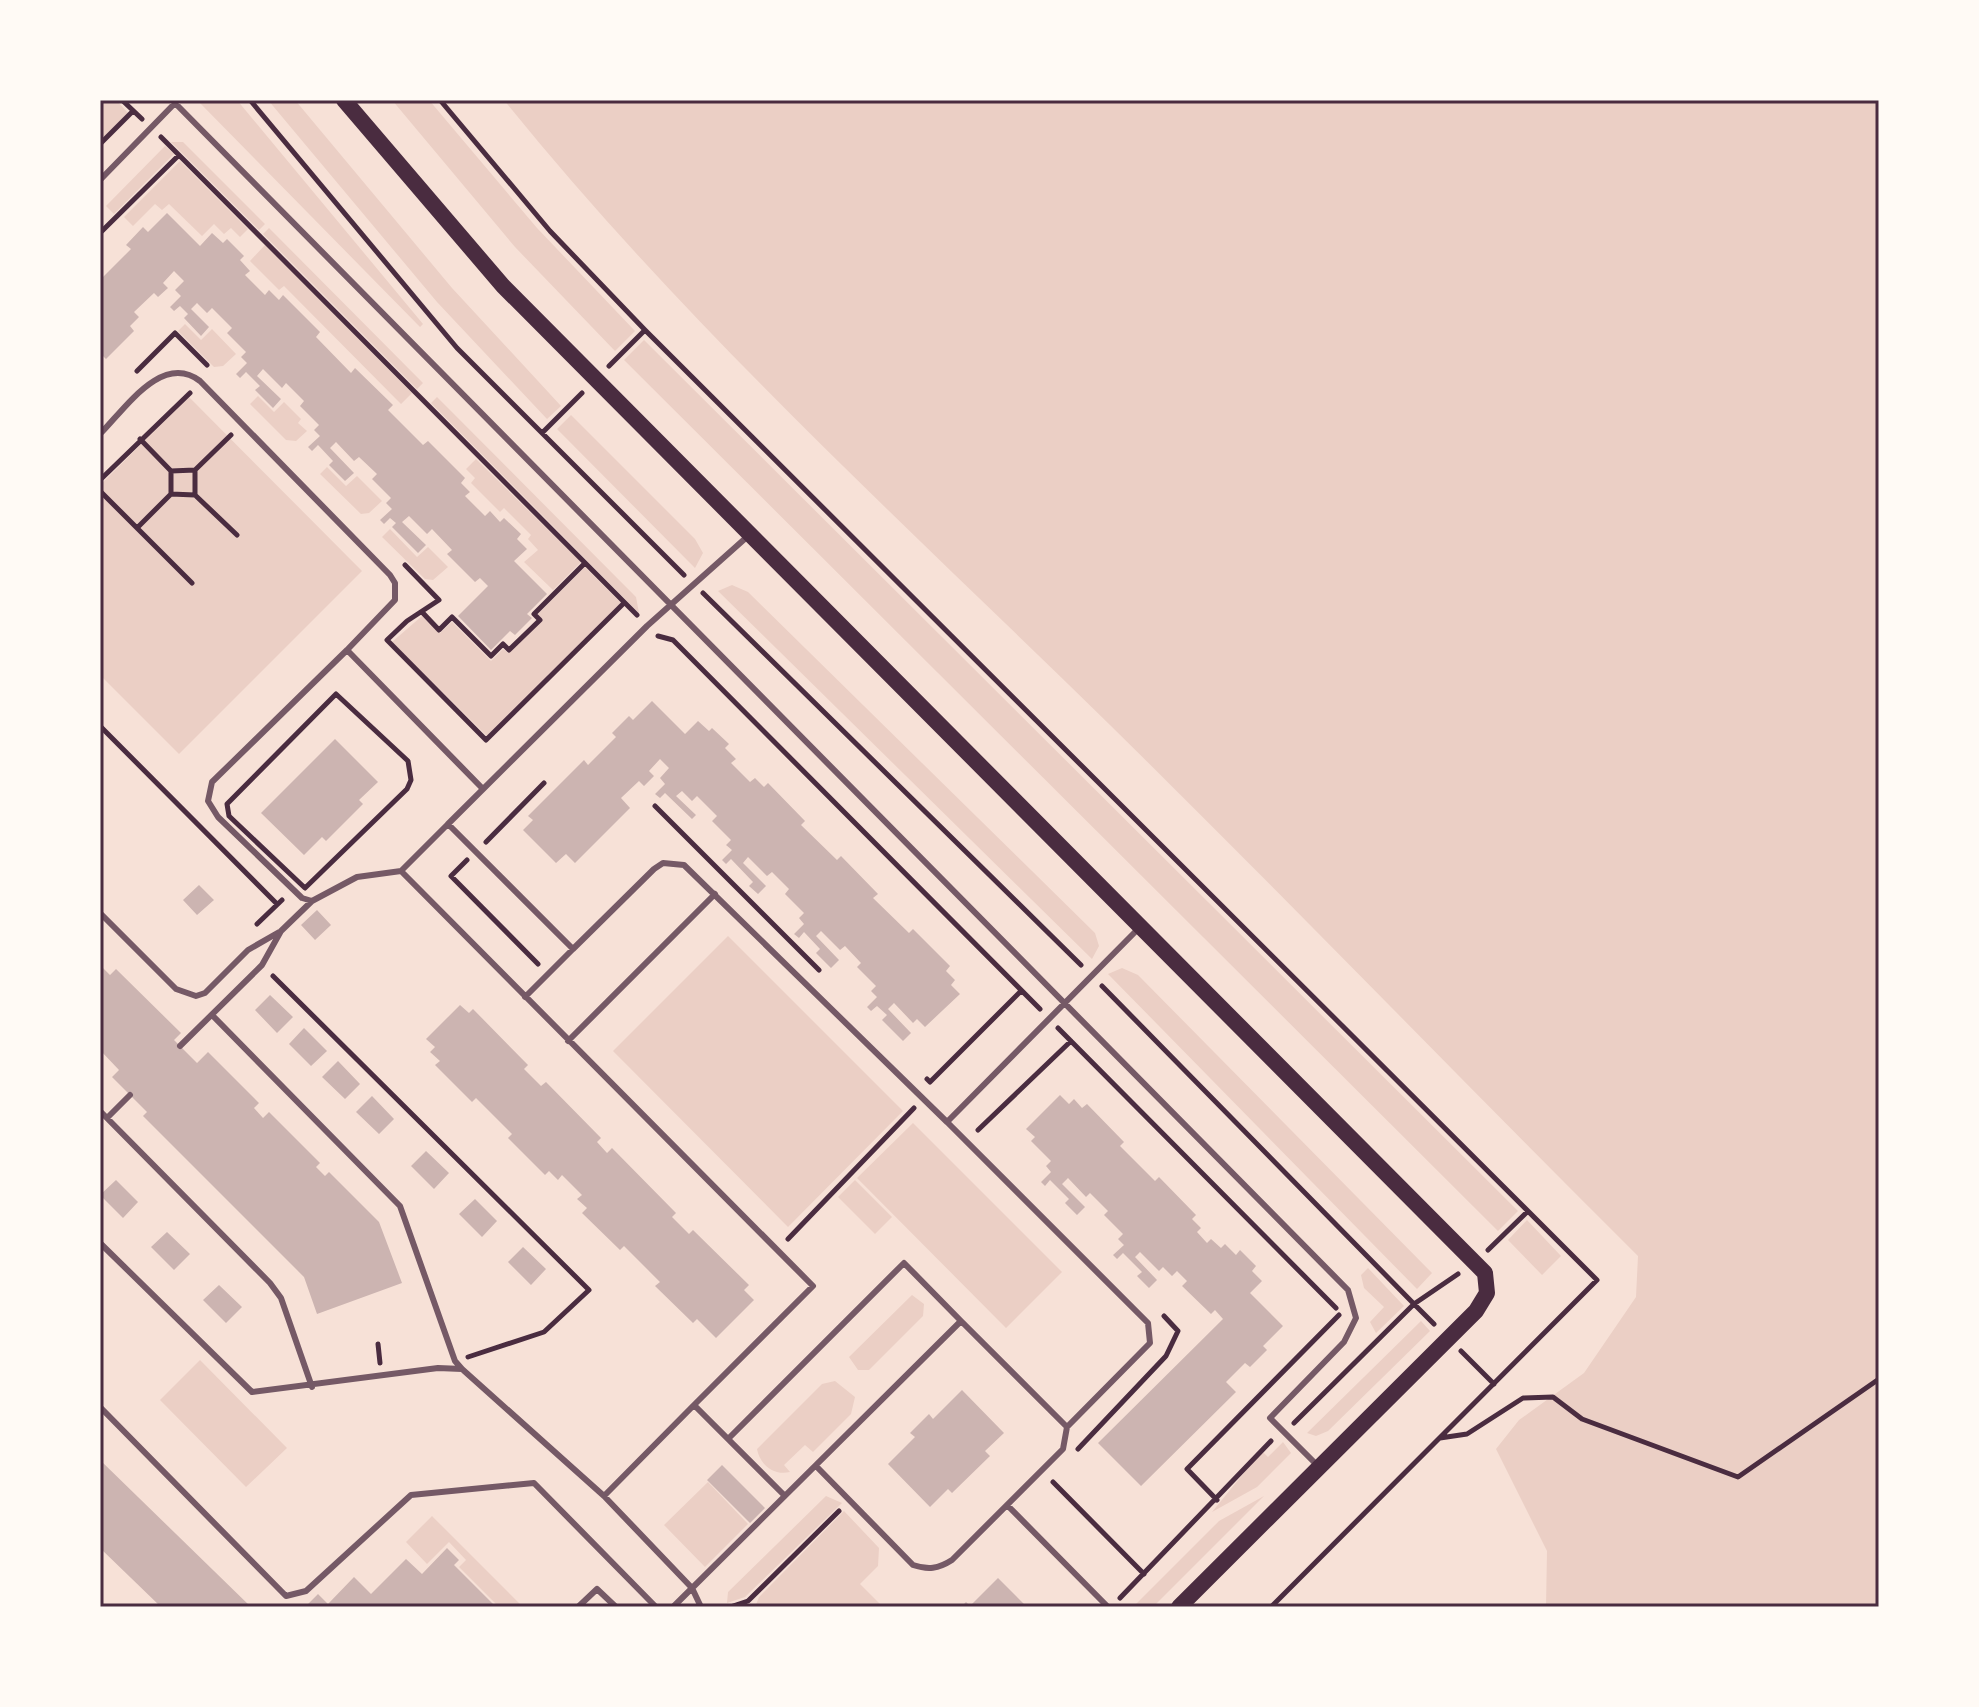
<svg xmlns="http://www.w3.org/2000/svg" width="1979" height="1707" font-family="'DM Sans',sans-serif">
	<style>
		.green { fill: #ebcfc5 }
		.building { fill: #ccb4b1 }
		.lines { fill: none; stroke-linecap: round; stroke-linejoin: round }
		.path { stroke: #4a2c40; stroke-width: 5 }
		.service { stroke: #755966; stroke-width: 6 }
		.secondary { stroke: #4a2c40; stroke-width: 16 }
		.neatline { fill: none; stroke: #4a2c40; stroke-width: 3 }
	</style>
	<rect width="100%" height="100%" fill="#f7e1d7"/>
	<path class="green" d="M100,100H116L128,113L100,141Z
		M237,100L423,324L420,327L198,101Z
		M268,100H295L452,288L561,406L547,419L437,302Z
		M392,100H429L537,228L635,331L615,351L515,247Z
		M504,100H1879V1607H1546L1547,1551L1496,1449L1519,1420L1584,1373L1636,1297L1638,1256C1461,1080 1288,900 1110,725C903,522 686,326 504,100Z
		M171,142H183L265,224L259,230Z
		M165,146L174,154L114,214L106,206Z
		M180,161L248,229L240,237L231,228L224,234L214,224L202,236L169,204L162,210L155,204L133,226L124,217Z
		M269,228L423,383L417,389L263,234Z
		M265,245L412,393L401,404L284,286L279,290L250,261Z
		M185,324L201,340L212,329L236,354L223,366L214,367L178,331Z
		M644,340L1518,1211L1498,1231L624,360Z
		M258,396L274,412L284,402L301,419L298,423L307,431L296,441L286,440L250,404Z
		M189,397L362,571L179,754L100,675V485Z
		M437,397L636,597L639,613L431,403Z
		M571,415L695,539L703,553L695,568L557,429Z
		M476,459L581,562L553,590L524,562L538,550L528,539L531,535L504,508L500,512L471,483L475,478L466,469Z
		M327,467L346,486L357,476L382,501L369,513L361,514L320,474Z
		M390,529L417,557L428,547L448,567L433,580L425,579L382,537Z
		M585,567L621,603L487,736L392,642L422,616L440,633L452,622L491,661L503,649L508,653L542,619L538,614Z
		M732,585L748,592L1095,933L1099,946L1092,959L718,591Z
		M728,936L903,1111L788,1227L613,1051Z
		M1122,968L1138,975L1432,1273L1417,1289L1108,974Z
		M913,1123L1062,1272L1006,1328L857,1178Z
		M855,1180L892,1217L875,1234L838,1197Z
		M1527,1220L1561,1256L1542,1275L1508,1240Z
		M1368,1268L1404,1306L1376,1333L1370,1322L1384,1307L1364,1288L1361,1275Z
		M912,1295L924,1304L923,1316L869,1370H858L849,1357Z
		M1421,1321L1430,1331L1328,1431L1316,1436L1307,1433Z
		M200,1360L287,1448L246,1487L160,1400Z
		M835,1381L855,1397L851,1414L813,1452L805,1445L784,1465L790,1472C774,1476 760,1465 757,1449L822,1384Z
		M1283,1442L1291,1453L1257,1487L1212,1512L1262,1451L1268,1457Z
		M708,1482L748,1524L705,1567L664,1525Z
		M826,1496L842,1503L745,1597L727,1603L728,1592Z
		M1264,1496L1154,1606L1133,1607L1219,1521Z
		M844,1511L879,1548L878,1566L860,1584L883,1607H755L759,1597Z
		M432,1516L523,1607H499L459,1567L466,1560L449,1542L427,1564L406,1542Z"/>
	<path class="building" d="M167,213L200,246L212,233L223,243L227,239L244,256L240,260L250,271L245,275L265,295L269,290L279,300L283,295L320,332L316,337L351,373L355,368L393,405L388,410L423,445L428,441L465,478L461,483L470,492L465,496L485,516L490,511L500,522L504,518L521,534L517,539L527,549L514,561L547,594L527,614L532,618L515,635L510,631L491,650L458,616L488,586L480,578L475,582L447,554L452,550L432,529L427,534L409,516L402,522L426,545L418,553L392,527L396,523L390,518L384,524L380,520L392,509L386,503L391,498L372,479L377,474L359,457L354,461L336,442L330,448L354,473L345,481L329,465L333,461L318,445L312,451L308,447L320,436L314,430L319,425L300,406L304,401L286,383L282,388L263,369L257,376L281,399L273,408L255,390L260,386L246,372L240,378L236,374L247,363L241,357L246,352L227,333L232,328L212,308L207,313L197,303L191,309L209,327L201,336L184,318L188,314L180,306L174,311L170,307L181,296L175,290L184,281L174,271L163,283L168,288L158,297L154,293L134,312L139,317L130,326L134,331L106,359L100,353V280L131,249L126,245L143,227L148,232Z
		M652,701L685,734L698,721L709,731L712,728L729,744L725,748L736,759L731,763L750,782L755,778L764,787L768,783L805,821L801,825L837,860L841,856L878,894L873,898L909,933L913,929L950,966L946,971L955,980L951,985L960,994L925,1027L917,1019L913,1023L894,1003L888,1009L911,1033L903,1041L882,1020L887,1015L877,1006L871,1011L867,1007L877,997L871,991L876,986L857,967L861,963L845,946L840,950L821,931L816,936L839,960L831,968L816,953L820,949L804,932L799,938L794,934L804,924L799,918L804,913L785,894L789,889L772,872L767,876L748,857L743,863L766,886L758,894L749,886L753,882L731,859L726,864L722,860L732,850L726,845L731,840L712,821L717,816L697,796L692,801L682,791L676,796L696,815L692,819L665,793L660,798L655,794L665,784L660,778L669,768L660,759L649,771L654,776L644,786L639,781L621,798L630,808L575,863L566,854L556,863L523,830L533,820L528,816L584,760L588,765L616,737L612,733L629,716L633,720Z
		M335,739L378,782L359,800L363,804L326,841L322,837L304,855L261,813Z
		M199,885L214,900L197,915L183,900Z
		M317,910L331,925L315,940L301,925Z
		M100,965L110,975L116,969L181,1033L174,1040L197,1063L208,1052L259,1103L254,1108L263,1118L269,1112L320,1163L316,1167L325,1176L329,1172L379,1222L402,1283L317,1314L304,1277L143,1116L147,1112L112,1077L119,1070L100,1050Z
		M270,995L293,1017L277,1033L255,1010Z
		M460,1005L469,1013L473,1009L528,1065L524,1069L541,1086L546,1082L601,1138L597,1142L607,1153L612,1148L676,1213L672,1217L689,1234L693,1230L749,1285L744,1290L754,1300L716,1338L697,1319L693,1323L655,1286L660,1282L624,1246L620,1250L582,1213L587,1208L577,1199L582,1195L562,1175L558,1180L549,1171L545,1175L508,1138L512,1134L476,1098L472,1102L435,1065L440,1061L430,1052L435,1047L426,1039Z
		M304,1028L327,1051L311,1066L289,1044Z
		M338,1061L360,1084L345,1099L322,1077Z
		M1060,1095L1069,1104L1074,1099L1082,1108L1087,1104L1124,1142L1120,1146L1155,1181L1159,1177L1196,1215L1192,1219L1201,1228L1197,1232L1207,1243L1211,1239L1221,1248L1225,1244L1236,1255L1240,1250L1256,1266L1252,1271L1262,1281L1250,1293L1283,1326L1263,1346L1267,1350L1250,1367L1245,1363L1226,1382L1236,1392L1141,1486L1098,1443L1223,1319L1215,1310L1211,1314L1182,1286L1187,1281L1177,1271L1172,1276L1163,1267L1159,1271L1140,1252L1135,1257L1157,1280L1149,1288L1137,1276L1142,1272L1123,1253L1117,1259L1113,1255L1124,1245L1118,1239L1123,1234L1104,1215L1108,1211L1090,1193L1086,1197L1068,1178L1062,1184L1085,1207L1077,1215L1065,1203L1069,1199L1050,1180L1045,1186L1041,1182L1051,1172L1046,1166L1051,1161L1031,1141L1035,1137L1026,1129Z
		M372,1096L394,1119L379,1134L356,1112Z
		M426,1151L449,1173L434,1189L411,1166Z
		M116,1180L138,1202L123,1218L100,1195Z
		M475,1199L497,1221L482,1237L459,1214Z
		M167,1232L190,1254L174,1270L151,1247Z
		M523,1247L546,1269L531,1285L508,1262Z
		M219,1285L242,1307L226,1323L203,1300Z
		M962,1390L1004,1433L985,1451L990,1456L952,1493L948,1489L930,1507L888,1464L915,1437L910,1433L929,1414L933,1419Z
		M100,1460L251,1607H161L100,1548Z
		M722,1465L765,1508L750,1523L707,1480Z
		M447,1548L459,1560L454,1565L496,1607H305L318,1594L328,1604L354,1577L371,1594L406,1559L422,1574Z
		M998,1578L1027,1607H961L966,1602L970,1606Z"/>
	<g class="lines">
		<path class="path" d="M122,100L142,119
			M250,100L457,348L684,575
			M440,100L550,231L645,330L1597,1280L1271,1607
			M161,137L637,615
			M100,144L133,111
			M100,233L179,155
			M609,366L645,330
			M137,371L175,333L207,365
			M542,433L582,393
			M140,439L171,471L195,470L231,435
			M195,470V495
			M171,471V494
			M100,480L190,393
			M100,491L192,583
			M137,528L171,494L195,495L237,535
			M405,565L439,600L407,621L387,640L486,740L624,603
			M703,593L1081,965
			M422,612L439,630L452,617L491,656L503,644L509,650L540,620L534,614L585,563
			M658,636L673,640L1040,1009
			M336,694L408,761L411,780L407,789L305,888L229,816L227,804Z
			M100,726L277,904
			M655,806L819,970
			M486,842L544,783
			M467,860L451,876L538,964
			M257,924L282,900
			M273,976L589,1290L544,1332L468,1357
			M1102,986L1414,1304L1294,1423
			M1058,1028L1336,1308
			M927,1079L930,1082L1021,991
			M978,1130L1071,1041
			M788,1239L914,1108
			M1488,1250L1528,1211
			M1434,1324L1414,1304L1458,1274
			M378,1344L380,1363
			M1461,1351L1494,1384
			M1440,1438L1467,1434L1523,1398L1553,1397L1582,1419L1738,1477L1879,1379
			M1078,1449L1166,1356L1178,1331L1164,1316
			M1053,1482L1144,1574
			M1217,1500L1187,1469L1339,1315
			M1120,1598L1271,1441
			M730,1607L748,1601L839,1511"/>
		<path class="service" d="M172,100L1348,1290L1356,1318L1344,1342L1270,1418L1317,1465
			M100,180L178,100
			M100,434C125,409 162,352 200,381L390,575L395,583V600L347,650L483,789
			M347,650L212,782L208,801L218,817L302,898L312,901L357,877L401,871
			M448,824L647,626L748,536
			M100,913L176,989L196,996L205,993L248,950L281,931
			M525,997L573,949
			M212,1015L400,1206L455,1361L462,1369
			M568,1041L715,894
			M180,1046L262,965L281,931L312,901
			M100,1111L270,1283L281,1298L312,1387
			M107,1118L130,1095
			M100,1243L252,1392L438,1368L462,1369L604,1496
			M694,1405L604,1496L692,1588L701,1607
			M100,1407L286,1596L306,1591L411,1495L534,1483L656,1607
			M728,1439L904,1263L961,1321
			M816,1466L913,1565C928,1570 938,1569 952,1560L1063,1449L1067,1427L1150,1343L1148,1323L947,1122L1138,929
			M785,1496L694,1405L813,1286L401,871L448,824L573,949L654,869L663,863L684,865L947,1122
			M1007,1505L1108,1607
			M578,1607L597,1589L616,1607
			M673,1607L961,1321L1067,1427"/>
		<path class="secondary" d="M344,100L503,286L1485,1273L1487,1293L1476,1311L1179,1607"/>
	</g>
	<rect width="1979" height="1707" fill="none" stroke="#fffaf5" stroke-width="204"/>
	<rect x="102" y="102" width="1775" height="1503" class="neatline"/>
</svg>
